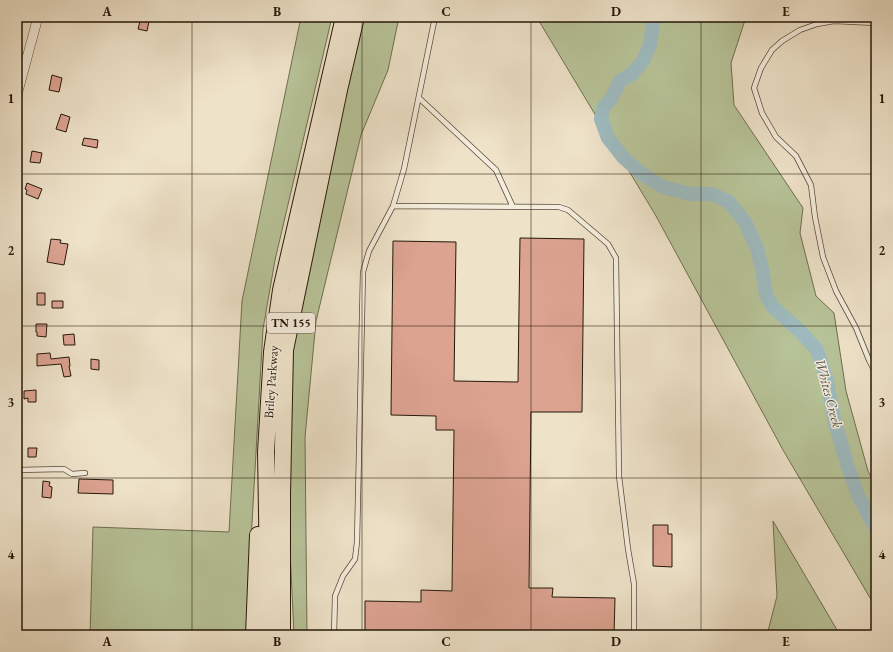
<svg xmlns="http://www.w3.org/2000/svg" width="893" height="652" font-family="'EB Garamond',serif">
	<style>
		.green { fill: #b7c398; stroke: #6e6e50 }
		.lines { fill: none; stroke-linecap: round; stroke-linejoin: round }
		.river { stroke: #9ebbc0; stroke-width: 14 }
		.building { fill: #dca391; stroke: #251809 }
		.lane-casing { stroke: #574a39; stroke-width: 6 }
		.street-casing { stroke: #574a39; stroke-width: 10 }
		.highway-casing { stroke: #251809; stroke-width: 18 }
		.lane { stroke: #f4ecdc; stroke-width: 4.5 }
		.street { stroke: #f4ecdc; stroke-width: 9 }
		.highway { stroke: #eee2c9; stroke-width: 16 }
		.grid { fill: none; stroke: #251809; stroke-width: 1; stroke-opacity: 0.55 }
		.labels { text-anchor: middle; dominant-baseline: central; stroke-width: 3; stroke-linejoin: round; paint-order: stroke }
		.shield { fill: #f4ecdc; stroke: #635848; stroke-width: 1 }
		.shield-label { font-size: 12px; font-weight: bold; fill: #251809 }
		.street-label { font-size: 13px; fill: #251809; stroke: #f4ecdc }
		.water-label { font-size: 14px; font-style: italic; fill: #4f5149; stroke: #f4ecdc }
		.neatline { fill: none; stroke: #251809; stroke-width: 1.5 }
		.grid-label { font-size: 13px; text-anchor: middle; font-weight: bold; fill: #251809 }
	</style>
	<rect width="100%" height="100%" fill="#eee2c9"/>
	<filter id="stains"><feTurbulence type="fractalNoise" baseFrequency=".005" numOctaves="4"/><feColorMatrix values="0 0 0 0 .2 0 0 0 0 .09 0 0 0 0 .02 0 0 0 .5 -.17"/></filter>
	<radialGradient id="worn" r=".72"><stop offset=".6" stop-color="#630" stop-opacity="0"/><stop offset="1" stop-color="#630" stop-opacity=".3"/></radialGradient>
	<path class="green" d="M301,17H332L275,260L263,329L251,541L247,635H90L93,527L229,532L242,301Z
		M364,17H399L388,70L361,135L316,321L305,437L307,635H294L288,506L291,351L302,280Z
		M539,17H746L731,63L734,105L803,208L800,233L816,296L834,313L846,391L868,471L876,487V608L783,450L656,216L539,21Z
		M773,521L840,635H767L777,596Z"/>
	<g class="lines">
		<path class="river" d="M654,17L650,44L643,61L632,74L620,81L611,99L603,108L601,119L608,138L623,157L642,174L663,187L690,194H712L729,202L745,222L757,248L762,269L766,295L773,307L800,331L817,350L827,381L835,423L848,467L858,495L876,529"/>
	</g>
	<path class="building" d="M141,17H150L147,31L138,29Z
		M52,75L62,78L59,92L49,90Z
		M61,114L70,117L66,132L56,129Z
		M84,138L98,140L97,148L82,145Z
		M32,151L42,153L40,163L30,162Z
		M27,183L42,189L38,199L26,194L27,190L25,189Z
		M520,238L584,239L582,412H531L529,588H553L552,597L615,598L614,635H365V601L421,602V590L452,591L454,430H436V416L391,415L393,241L456,242L454,381L518,382Z
		M51,239L61,240L60,243L68,244L64,265L47,262Z
		M37,293H45V305H37Z
		M52,301H63V308H52Z
		M36,324H47L46,337L37,336V332H36Z
		M74,334L75,345H64L63,335Z
		M50,353L51,359L69,357L70,366H69L71,376L64,377L61,364L37,366V354Z
		M91,359L99,360V370L91,369Z
		M36,390V402H28V398L24,399V391Z
		M28,448H37L36,457H28Z
		M79,479L113,480V494L78,493Z
		M43,481L50,482L49,486L52,487L51,498L42,497Z
		M653,525H668V534H672V567L653,566Z"/>
	<g class="lines">
		<g class="lane-casing">
			<path id="lane" d="M876,23L834,21L817,24L800,30L782,41L772,50L761,68L754,88L762,113L776,137L796,156L811,185L815,217L823,257L836,291L856,328L869,360L876,374
				M419,98L496,170L513,207
				M393,206L559,207L568,210L608,244L616,258L619,476L628,549L634,584V635
				M17,470L64,469L72,474L85,473
				M334,635L335,596L343,576L355,559L357,542L363,272L369,251L393,206L404,169L435,17"/>
		</g>
		<g class="street-casing">
			<path id="street" d="M17,95L38,17"/>
		</g>
		<g class="highway-casing">
			<path id="highway" d="M254,635L258,535
				M269,635L266,452L272,352L281,290L344,17
				M282,635V494L285,350L339,90L356,17"/>
		</g>
		<use href="#lane" class="lane"/>
		<use href="#street" class="street"/>
		<use href="#highway" class="highway"/>
	</g>
	<path class="grid" d="M192,17V635M362,17V635M531,17V635M701,17V635M17,174H876M17,326H876M17,478H876"/>
	<g class="labels">
		<rect class="shield" x="267" y="313" width="48" height="20" rx="3"/>
		<g class="shield-label">
			<text x="291" y="323">TN 155</text>
		</g>
		<g class="street-label">
			<text transform="translate(271 382) rotate(-86)">Briley Parkway</text>
		</g>
		<g class="water-label">
			<text transform="translate(829 393) rotate(75)">Whites Creek</text>
		</g>
	</g>
	<rect width="893" height="652" fill="none" stroke="#eee2c9" stroke-width="44"/>
	<rect x="22" y="22" width="849" height="608" class="neatline"/>
	<g class="grid-label">
		<text x="107" y="16">A</text>
		<text x="277" y="16">B</text>
		<text x="446" y="16">C</text>
		<text x="616" y="16">D</text>
		<text x="786" y="16">E</text>
		<text x="11" y="103">1</text>
		<text x="882" y="103">1</text>
		<text x="11" y="255">2</text>
		<text x="882" y="255">2</text>
		<text x="11" y="407">3</text>
		<text x="882" y="407">3</text>
		<text x="11" y="559">4</text>
		<text x="882" y="559">4</text>
		<text x="107" y="646">A</text>
		<text x="277" y="646">B</text>
		<text x="446" y="646">C</text>
		<text x="616" y="646">D</text>
		<text x="786" y="646">E</text>
	</g>
	<rect width="100%" height="100%" filter="url(#stains)"/>
	<rect width="100%" height="100%" fill="url(#worn)"/>
</svg>
